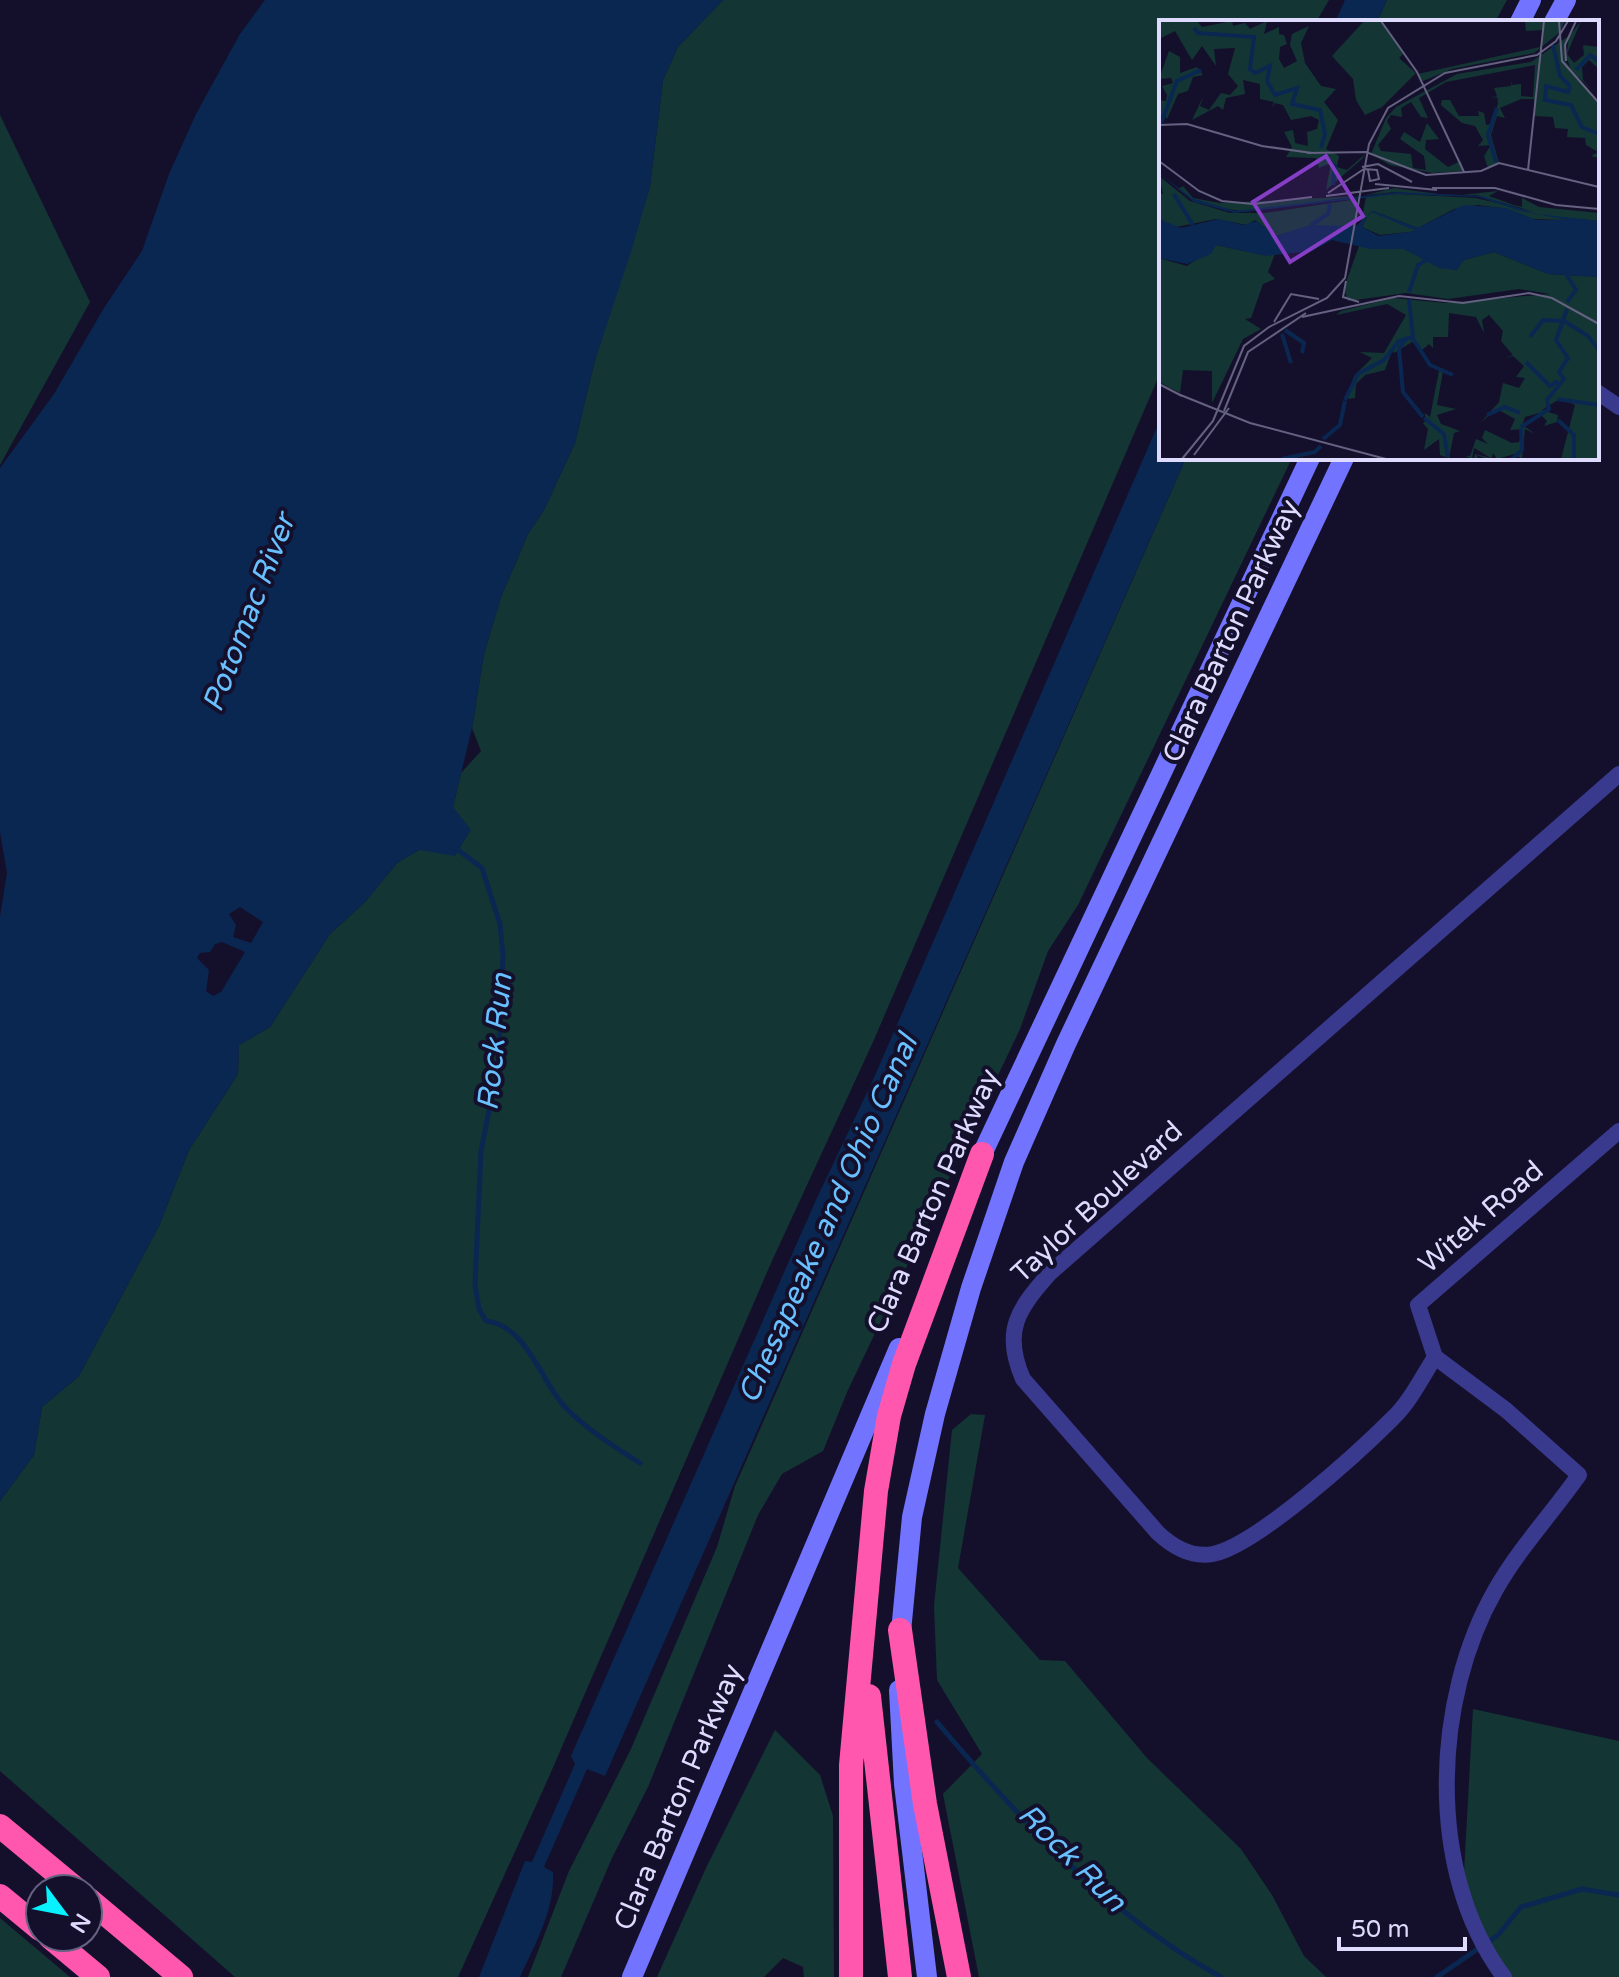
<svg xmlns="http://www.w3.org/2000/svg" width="1619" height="1977" font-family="'Varela Round',sans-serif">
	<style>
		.green { fill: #133634 }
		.water { fill: #0a2751; fill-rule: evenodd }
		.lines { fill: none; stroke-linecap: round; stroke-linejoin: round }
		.stream { stroke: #0a2751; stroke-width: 5 }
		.street { stroke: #39398d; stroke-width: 16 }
		.secondary { stroke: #7274ff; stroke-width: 20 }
		.highway { stroke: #ff56ae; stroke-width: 24 }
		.labels { text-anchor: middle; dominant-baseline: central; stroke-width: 8; stroke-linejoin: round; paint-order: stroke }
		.street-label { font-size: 28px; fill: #dedbff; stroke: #14102c }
		.water-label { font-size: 30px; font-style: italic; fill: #69c0ff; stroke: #14102c }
		.inset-river { fill: none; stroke: #0a2751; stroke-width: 4 }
		.inset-road { fill: none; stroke: #656180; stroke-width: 2 }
		.view { fill: #853ec5; fill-opacity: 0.15; stroke: #853ec5; stroke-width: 4 }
		.inset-edge { fill: none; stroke: #dedbff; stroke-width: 4 }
	</style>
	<rect width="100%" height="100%" fill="#14102c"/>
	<path class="green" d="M723,0H1329L1316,22H1161V371L873,1042L771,1263L548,1779L458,1977H235L0,1771V1501L34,1455L42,1407L79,1376L159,1226L189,1150L238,1074L239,1045L270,1027L330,934L365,902L397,863L419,850L453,807L461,773L481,751L472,728L484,654L501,597L528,534L544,510L575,443L595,360L650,187L663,80L678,47Z
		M1387,0H1507L1495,22H1377Z
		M0,115L90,302L0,465Z
		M1186,458H1292L1078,905L1048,951L1020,1029L848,1390L823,1451L782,1474L758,1515L648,1787L612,1858L561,1977H528L569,1871L631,1749L717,1547L735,1486Z
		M971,1414L985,1415L958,1568L1040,1660L1065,1661L1147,1758L1241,1849L1272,1895L1304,1956L1326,1977H979L943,1794L982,1754L937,1680L934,1606L952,1430Z
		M1473,1709L1619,1741V1977H1504L1463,1891Z
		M775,1730L820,1775L833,1816L834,1977H804L803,1967L783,1958L764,1977H657L706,1868Z
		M0,1918L70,1977H0Z"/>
	<path class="water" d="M265,0H723L678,47L663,80L650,187L631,252L595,360L575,443L544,510L528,534L501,597L484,654L472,728L453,807L471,830L455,856L419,850L397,863L365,902L330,934L270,1027L239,1045L238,1074L189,1150L159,1226L79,1376L42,1407L34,1455L0,1501V917L7,873L0,832V468L54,394L104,308L142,251L169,174L196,114L240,34ZM240,907L263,922L251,943L233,937L236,925L229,914ZM222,942L245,952L221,992L213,996L206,991L209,970L197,958L200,953L210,952L215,944Z
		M1345,0H1387L1377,22H1335Z
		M1161,418V458H1186L605,1776L587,1769L544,1867L553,1872C555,1910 535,1944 520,1977H479L525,1861L532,1862L575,1764L571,1756L589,1715L816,1200L873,1080Z"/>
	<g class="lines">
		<path class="stream" d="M453,846L482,868L500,924L503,956L498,1065L481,1151L475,1285L479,1309L486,1321C526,1325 540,1379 564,1406C586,1429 613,1446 640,1463
			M937,1722C1018,1818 1110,1916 1221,1977
			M1437,1977L1498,1935L1521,1907L1582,1889L1619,1895"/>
		<path class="street" d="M1597,392L1619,407
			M1435,1357C1422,1377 1410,1402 1393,1418C1358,1453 1257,1545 1213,1554C1191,1558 1173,1547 1158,1533L1023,1379C1002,1331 1018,1309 1050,1273L1619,774
			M1435,1357L1506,1410L1579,1475C1553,1512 1518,1550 1496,1589C1433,1698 1425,1872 1504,1977
			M1435,1357L1418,1305L1619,1131"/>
		<path class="secondary" d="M1520,22L1531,0
			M1554,22L1566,0
			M976,1167L1310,458
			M900,1642L912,1517L935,1414L971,1288L1014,1162L1066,1044L1344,458
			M899,1690L904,1784L927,1977
			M632,1977L899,1348"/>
		<path class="highway" d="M900,1630L925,1804L959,1977
			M869,1696L900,1977
			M0,1826L76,1889
			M0,1896L40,1929
			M88,1899L181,1977
			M50,1937L98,1977
			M851,1977V1765L876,1491L889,1416L904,1364L982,1154"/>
	</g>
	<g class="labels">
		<g class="street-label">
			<text transform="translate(1231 631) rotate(-65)">Clara Barton Parkway</text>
			<text transform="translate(933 1201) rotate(-66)">Clara Barton Parkway</text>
			<text transform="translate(1097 1202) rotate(-43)">Taylor Boulevard</text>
			<text transform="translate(1481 1217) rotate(-41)">Witek Road</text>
			<text transform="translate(678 1797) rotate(-67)">Clara Barton Parkway</text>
		</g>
		<g class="water-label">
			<text transform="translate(249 613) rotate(-69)">Potomac River</text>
			<text transform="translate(495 1042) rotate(-84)">Rock Run</text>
			<text transform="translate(828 1219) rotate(-66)">Chesapeake and Ohio Canal</text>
			<text transform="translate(1072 1858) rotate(45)">Rock Run</text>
		</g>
	</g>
	<g transform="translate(1159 20)">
		<rect width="440" height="440" fill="#14102c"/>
		<path d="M0,1H38L43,7L73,1L74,6L86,3L91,9L108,1L105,14L120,7V14L125,15L128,24L121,27L120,39L125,48L138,41L131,25L133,14L150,6L142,23L146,43L162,66L177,69L165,82L179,100L167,129L180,136L178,147L188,150L206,134L203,139L167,170L172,143L160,148L157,138L127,137L133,127L125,112L134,110L136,123L149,126L148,112L158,109L160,100L152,96L132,100L124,85L116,83L113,88L115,82L101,79V64L84,60L86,74L67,78L64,90L59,86L33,100L44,77L41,86L50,90L62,73L71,75L79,66L69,54L76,28L55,29L57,46L43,26L33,40L16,11L0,19ZM205,1H222L244,34L240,38L257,53L223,87L206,95L197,80L194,59L173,36ZM366,1H406L400,13L375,33L293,49L264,61L259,54L381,27L385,10L367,11ZM422,1L408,34L415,43L425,35L424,25L440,27V19V49L430,40L423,47L424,60L433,70L413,51L407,37L410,17ZM408,17L406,41L440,83V138L432,136L439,132L427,125L426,118L408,117L409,109L396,108L394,97L375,96V79H362L341,88L346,98L338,96L332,115L340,143L329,148L325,136L332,125L319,126L324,120L316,106L303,103L282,85L283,80H291L300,96H320L319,91L325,93L327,105L333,104L339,83L338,77L331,78L338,76L335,68L352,66L353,61V65L362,64V76L374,77L376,45L287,62L260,78L269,98L262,97L252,82L242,88L243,97L232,95L228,101L232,109L219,125L222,131L252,134L254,148L267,150L265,136L241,119L245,112L261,122L268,103L280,119L267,120L266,129L289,147L302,141L304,151L274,153L231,145L212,134L227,98L237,87L298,54L372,42ZM10,31L21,37V53L38,47L44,55L34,57L29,71L19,74L8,99L4,94L0,100V80L7,81L8,75L3,66L14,63L12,58L0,59ZM0,156L31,181L71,193H106L198,179L196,206H151L117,216L96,200L88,205L57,199L17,207L0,199V174H4ZM24,166L34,178L61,183L200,176L86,192L47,185L30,177L19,169ZM235,168L294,176L339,171L330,176L355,185L363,187V178L380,187L440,193V201L389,196L317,175L288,176L236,172L207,175ZM238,174L317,178L409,200L374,199L349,189L319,185L295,189L259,208L214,191L202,203L207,177ZM210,193H217L259,211L221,215L203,207ZM57,225L104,235L117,231L109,252L116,259L104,264L92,298L86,299L102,309L84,319L53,383V351L24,350L21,373L0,362V238L28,246ZM200,226L245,229L295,250L305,240L335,232L389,254L440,257V439H402L416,385L402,378L383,390L399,395L398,402L385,406L388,401L380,393L366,397L363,406L368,408L376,414L366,409L363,439L355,434L338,439L334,433L332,439H329L317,435L320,439H315L316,434L332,438L315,428L313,439L307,436H311L317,419L329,424L323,418L326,410L353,423L360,422L364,409L351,410L356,399L338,389L322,402L340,382L344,363L360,368L366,358L357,357L365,346L354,336L346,338L354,335L342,321L344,311L330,295L323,300L325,313L317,297L290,293L289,317H274V328L270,324L263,330L253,322L235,333L234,328L226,350L206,355L197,364L196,378L187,379L195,356L213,338L201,332L225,333L247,295L228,284L177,295L182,291L234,278L286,283L391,274L360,269L289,279L247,273L189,281L185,268ZM273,344L284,351L278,385L297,389L278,395L282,404L301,411L295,413L290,438L281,435L280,419L265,430L269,409L264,403L269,399L266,398V393L271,397L280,351Z" fill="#133634"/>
		<path d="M0,153L33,178L76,191L239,172L323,176L378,194L440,201V257L389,254L335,232L305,240L298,250L280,248L245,229H211L173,220L153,231L107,236L57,225L52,234L28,244L0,238V199L22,208L60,199L84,205L98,201L117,216L151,205L197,206L214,191L259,208L305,185L347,188L377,200H409L361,191L320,177L238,174L76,193L35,182ZM210,193H215L257,211L220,216L203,207Z" fill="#0a2751" fill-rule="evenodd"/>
		<path class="inset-river" d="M35,8L39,13L95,17L91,49L96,53L111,46L108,61L116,75L138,68L133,84L161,90L166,114L162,128M394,25L401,56L411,66M417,50L431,35L440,41M411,66L409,72L387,66L386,80L412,85L423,107L440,114M2,103L18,61L42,50M163,135L176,146L174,165M337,142L329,115L338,88M15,174L34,205M152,205L169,194L171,184M407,254L417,270L408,282M250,272L259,245L269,239M405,301L429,316L440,330M126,310L145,323L143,333M123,314L132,343M248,317L240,329L244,372L264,397M253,317L271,345L294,355M371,317L384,300L403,301M367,342L391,366L399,361M398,379L440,385M186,380L199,354L225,340L240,321L254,317L250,279M328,395L346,387L361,393M265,398L285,414L289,437M399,400L415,415V439M362,407L390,389L388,380L405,359L400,352L409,338L397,320L408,289M164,419L181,405L186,381M123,439L156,432L162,426M353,439L363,430L362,408"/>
		<path class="inset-road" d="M222,1L258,52L305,152M400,1L403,41L440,83M407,41L406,25L417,1M0,105L28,104L103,126L153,133M148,133L207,132L267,155L322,151L340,143L440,167M0,141L40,171L63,181L94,184L153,177M203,147L219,144L253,162M369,150L385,1M216,164L278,170M273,168H336L397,185L440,189M169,173L205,149L218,150L220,159L211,161L209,150M167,176L230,168M187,261L184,277L200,282M143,297L240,276L304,283L370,273L393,278L440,304M115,302L132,274L160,279M0,364L23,376M19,374L91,403L227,439M65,391L89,332L147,293M35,435L70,388M23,439L54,401L85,326L110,307L168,278L186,258L210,124L229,88L286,53L378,35L397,21L409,1"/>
		<path class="view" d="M167,136L204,196L131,242L94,182Z"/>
		<rect width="440" height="440" class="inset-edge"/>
	</g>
	<g transform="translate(64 1913) rotate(122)"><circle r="38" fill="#14102c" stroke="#656180" stroke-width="2"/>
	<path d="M0-6L14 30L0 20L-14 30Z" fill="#07f1ff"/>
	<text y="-12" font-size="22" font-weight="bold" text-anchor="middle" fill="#dedbff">N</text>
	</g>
	<path d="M1339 1937v12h126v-12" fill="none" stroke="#dedbff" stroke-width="4"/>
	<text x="1351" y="1937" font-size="24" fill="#dedbff" stroke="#14102c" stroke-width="6" paint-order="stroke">50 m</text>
</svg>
